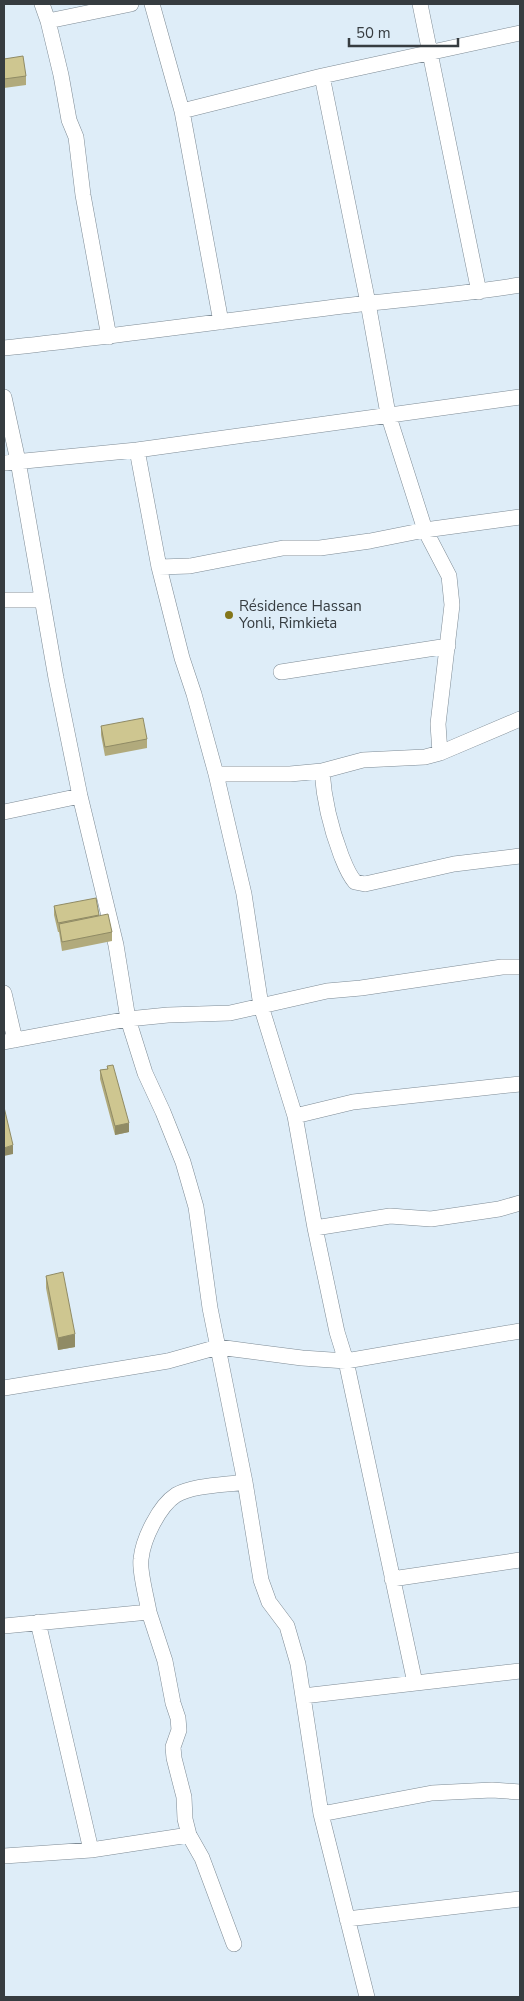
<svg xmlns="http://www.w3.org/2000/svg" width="524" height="2001" font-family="'Nunito Sans',sans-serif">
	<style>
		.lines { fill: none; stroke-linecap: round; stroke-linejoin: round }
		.street-casing { stroke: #7e8b95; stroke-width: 16 }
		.street { stroke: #fff; stroke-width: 15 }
		.wall { fill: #b1aa7c }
		.shaded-wall { fill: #908b65 }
		.building { fill: #cec690; stroke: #908b65 }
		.poi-dot { fill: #83761a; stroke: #deedf8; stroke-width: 2 }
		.labels { text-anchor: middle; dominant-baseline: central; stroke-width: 5; stroke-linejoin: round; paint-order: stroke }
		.poi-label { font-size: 15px; fill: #363c40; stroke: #deedf8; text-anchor: start }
	</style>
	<rect width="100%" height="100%" fill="#deedf8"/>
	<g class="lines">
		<g class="street-casing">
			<path id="street" d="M42,4L48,21L61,75L69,120L76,137L83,195L109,337
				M152,4L182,111L221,322
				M420,4L479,292
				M48,21L131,4
				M322,76L368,303L388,414L425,530L449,576L452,605L438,724L440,753
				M182,111L322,76L520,33
				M4,348C117,336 230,320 343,306C402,299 461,295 520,285
				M4,397L18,461L56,678L80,796L116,945L128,1019L145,1073L163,1112L183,1162L196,1207L210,1308L245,1482L261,1580L269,1602L287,1626L298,1664L321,1814L367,1997
				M137,450L159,567L182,658L194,694L216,774L244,894L261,1006L295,1116L315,1228L337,1332L346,1361L415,1683
				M4,463L137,450L520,397
				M159,567L190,566L283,548H320L370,541L425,530L520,517
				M4,600H42
				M281,672L448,646
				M322,771C324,801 330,826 341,855C345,865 348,874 355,882L365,884L454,864L520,856
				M216,774H290L322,771L363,760L425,757L440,753L520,719
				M4,812L80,796
				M4,993L15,1040
				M4,1042L128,1019L168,1015L230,1013L327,991L361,988L502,967H520
				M295,1116L353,1102L520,1084
				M315,1228L390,1216L431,1219L499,1209L520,1203
				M4,1388L168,1361L218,1347L302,1358L346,1361L520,1331
				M392,1579L520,1560
				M149,1612L165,1661L173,1703L178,1718L179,1730L173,1747L174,1758L184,1797L185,1819L189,1835L202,1858L234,1944
				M38,1622L91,1850
				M4,1626L149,1612C147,1599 139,1571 141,1559C143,1539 159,1506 176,1495C193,1485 225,1485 245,1482
				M303,1696L520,1671
				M321,1814L432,1793L492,1790L520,1792
				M4,1856L91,1850L189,1835
				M347,1919L520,1899"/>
		</g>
		<use href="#street" class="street"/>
	</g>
	<path class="wall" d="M4,59L26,76V85L4,88Z
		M101,726L147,739V748L105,756L101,735Z
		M54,906L99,915V916L112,932V941L62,951L59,932H58L54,915Z
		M107,1066L129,1132L115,1135L100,1079V1070L107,1069Z
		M46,1276L75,1347L58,1350L46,1288Z"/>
	<path class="shaded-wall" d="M129,1123V1132L115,1135V1126Z
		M13,1145V1154L4,1156V1148Z
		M75,1334V1347L58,1350V1338Z"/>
	<path class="building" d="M23,56L26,76L4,79V59Z
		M143,718L147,739L105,747L101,726Z
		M96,898L99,915L58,923L54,906Z
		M108,914L112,932L62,942L59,924Z
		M113,1065L129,1123L115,1126L100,1070L108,1069L107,1066Z
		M4,1107L13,1145L4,1148Z
		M63,1272L75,1334L58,1338L46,1276Z"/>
	<circle class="poi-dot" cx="229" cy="615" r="5"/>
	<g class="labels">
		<g class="poi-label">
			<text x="239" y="606">Résidence Hassan<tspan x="239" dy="17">Yonli, Rimkieta</tspan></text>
		</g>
	</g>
	<rect width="524" height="2001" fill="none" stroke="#363c40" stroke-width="10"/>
	<path d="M349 38v8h109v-8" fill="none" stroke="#363c40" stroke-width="2.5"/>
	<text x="356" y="38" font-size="15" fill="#363c40" stroke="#deedf8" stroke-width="4" paint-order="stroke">50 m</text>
</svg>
